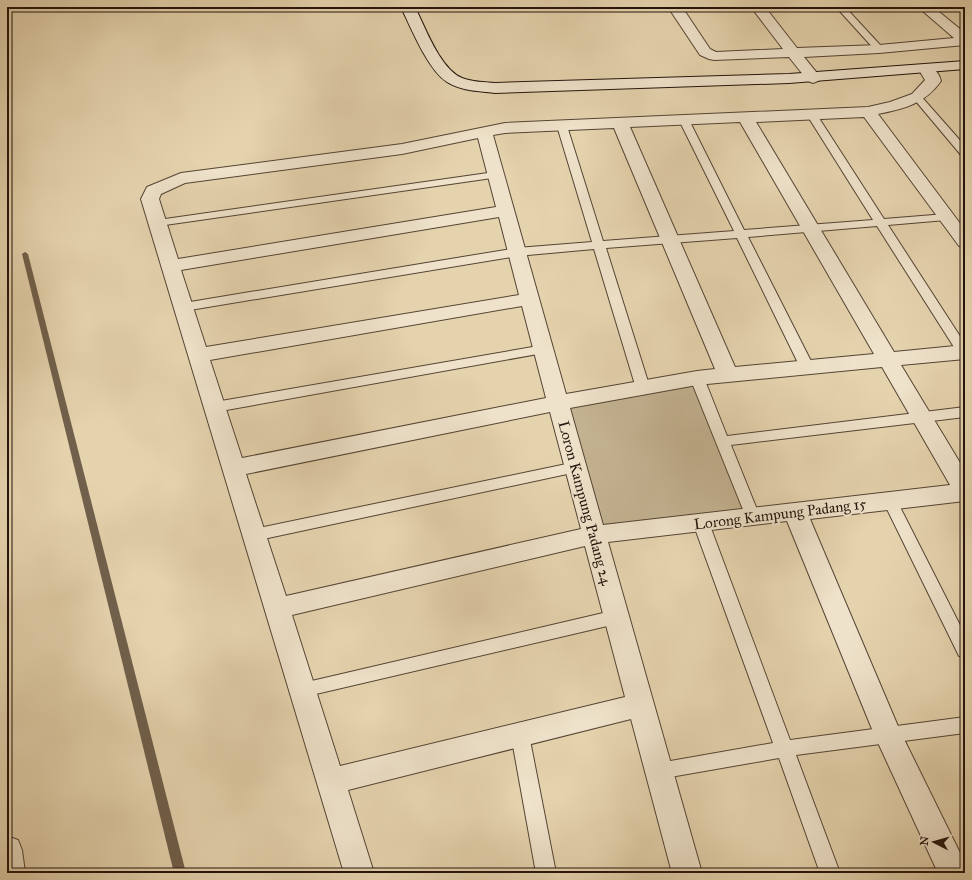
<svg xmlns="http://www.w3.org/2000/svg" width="972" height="880" font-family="'IM FELL Great Primer',serif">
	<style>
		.green { fill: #c4b392; stroke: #74644f }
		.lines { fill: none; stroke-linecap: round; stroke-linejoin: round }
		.stream { fill: #70604c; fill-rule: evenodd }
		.lane-casing { stroke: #544434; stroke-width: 2 }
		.street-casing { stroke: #544434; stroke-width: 2 }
		.secondary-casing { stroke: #23140c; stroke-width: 2 }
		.lane { fill: #eee2ca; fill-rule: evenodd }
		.street { fill: #eee2ca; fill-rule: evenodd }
		.secondary { fill: #eee2ca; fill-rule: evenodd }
		.labels { text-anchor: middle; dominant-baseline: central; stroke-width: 4; stroke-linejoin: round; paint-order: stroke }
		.street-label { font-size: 15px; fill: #23140c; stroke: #eee2ca }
	</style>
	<rect width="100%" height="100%" fill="#e5d3ae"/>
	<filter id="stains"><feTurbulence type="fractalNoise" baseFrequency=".005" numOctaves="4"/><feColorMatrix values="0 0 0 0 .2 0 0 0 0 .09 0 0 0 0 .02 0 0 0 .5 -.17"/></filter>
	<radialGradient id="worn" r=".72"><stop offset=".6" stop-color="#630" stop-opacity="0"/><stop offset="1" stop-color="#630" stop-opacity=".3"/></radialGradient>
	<path class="green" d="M697,378L753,517L594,535L558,403Z"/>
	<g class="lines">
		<path class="stream" d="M25,252L28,254L186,873H174L22,254Z"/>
		<g class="lane-casing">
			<path id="lane" d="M836,7H845L882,47L884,49L882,51H876Z
				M917,94L920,95L965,146V156L961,155L914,99L912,97L914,95Z
				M812,112L817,115L884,219L946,214L950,215L952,217L950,219L946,220L888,225L965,344V356L959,355L877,226L748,237L814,367L812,370L807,371L802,370L800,367L737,238L606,248L650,388L648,391L643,393L638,391L636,388L594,249L517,256L184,311L180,310L178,307L180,304L184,303L517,248L592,242L557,126L562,123L567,126L603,241L734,231L679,120L684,117L689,120L744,230L873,220L807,115Z
				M495,172L499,173L500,175L499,177L158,226L154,225L152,223L154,221L158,220Z
				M544,345L549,346L550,349L549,352L215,412L210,410L208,407L210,404L215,402Z
				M697,374L702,375L704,378L727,436L965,407V417L731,445L760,517L758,521L753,523L748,521L746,517L690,378L692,375Z
				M576,462L581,463L583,467L581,471L254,541L249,539L246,535L249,531L254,529Z
				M890,496L895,497L897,501L965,635V658L959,656L883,501L885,497Z
				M701,517L706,519L709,523L790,740L965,717V733L796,755L840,873H820L779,758L659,779L653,777L650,771L653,765L659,763L773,743L693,523L696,519Z
				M616,610L622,612L624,617L622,622L616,624L303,697L297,695L294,690L297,685L303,683Z
				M520,727L526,729L529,735L556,873H536L511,735L514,729Z"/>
		</g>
		<g class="street-casing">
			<path id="street" d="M668,7H682L710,49L716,52L783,49L751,7H765L797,48L879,45L954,38L918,7H933L965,33V45L879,53L804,57L821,78L818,81L813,83L808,81L789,57L714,60L709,59L700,55Z
				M926,66C934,67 939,73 941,81C925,104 903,109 878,114L965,230V247L959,246L864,117L756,122L894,352L965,345V359L901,365L965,471V501L810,519L900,731L965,863V873H938L874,734L787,521L608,542L702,873H672L631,719L348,790L374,873H344L141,199L147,187L181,173L402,144L505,123L868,107L890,102L912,94L925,80L919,70L921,67ZM740,122L874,354L735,367L630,127ZM614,128L715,369L697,371L566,394L493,135L505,133ZM478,138L496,207L178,259L159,199L161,194L185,183L402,154ZM499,217L519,295L206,347L181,270ZM522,306L546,398L242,458L210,360ZM882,367L950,485L603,525L570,408L697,385ZM550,412L581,529L286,596L246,474ZM585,546L625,697L340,766L292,615Z
				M7,836L18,840L22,850L25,873H7Z"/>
		</g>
		<g class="secondary-casing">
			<path id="secondary" d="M401,7H415C425,27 440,69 462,78C472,82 484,82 495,83L789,74L965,61V69L789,83L495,93C480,91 461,91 447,82C428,70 411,28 401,7Z"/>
		</g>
		<use href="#lane" class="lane"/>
		<use href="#street" class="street"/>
		<use href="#secondary" class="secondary"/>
	</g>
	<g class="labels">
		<g class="street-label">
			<text transform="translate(585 503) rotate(75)">Loron Kampung Padang 24</text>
			<text transform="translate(780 514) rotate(-7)">Lorong Kampung Padang 15</text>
		</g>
	</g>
	<rect width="972" height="880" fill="none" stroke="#e5d3ae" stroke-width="24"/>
	<rect x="8" y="8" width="956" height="864" fill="none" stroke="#23140c" stroke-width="2"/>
	<rect x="12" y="12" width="948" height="856" fill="none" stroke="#23140c"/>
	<g transform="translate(934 842) rotate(276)" stroke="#eee2ca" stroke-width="3" paint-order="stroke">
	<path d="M0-3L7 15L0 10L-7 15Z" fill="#23140c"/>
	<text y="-6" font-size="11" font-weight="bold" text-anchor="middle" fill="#23140c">N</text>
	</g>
	<rect width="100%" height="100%" filter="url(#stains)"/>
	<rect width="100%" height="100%" fill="url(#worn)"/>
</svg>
